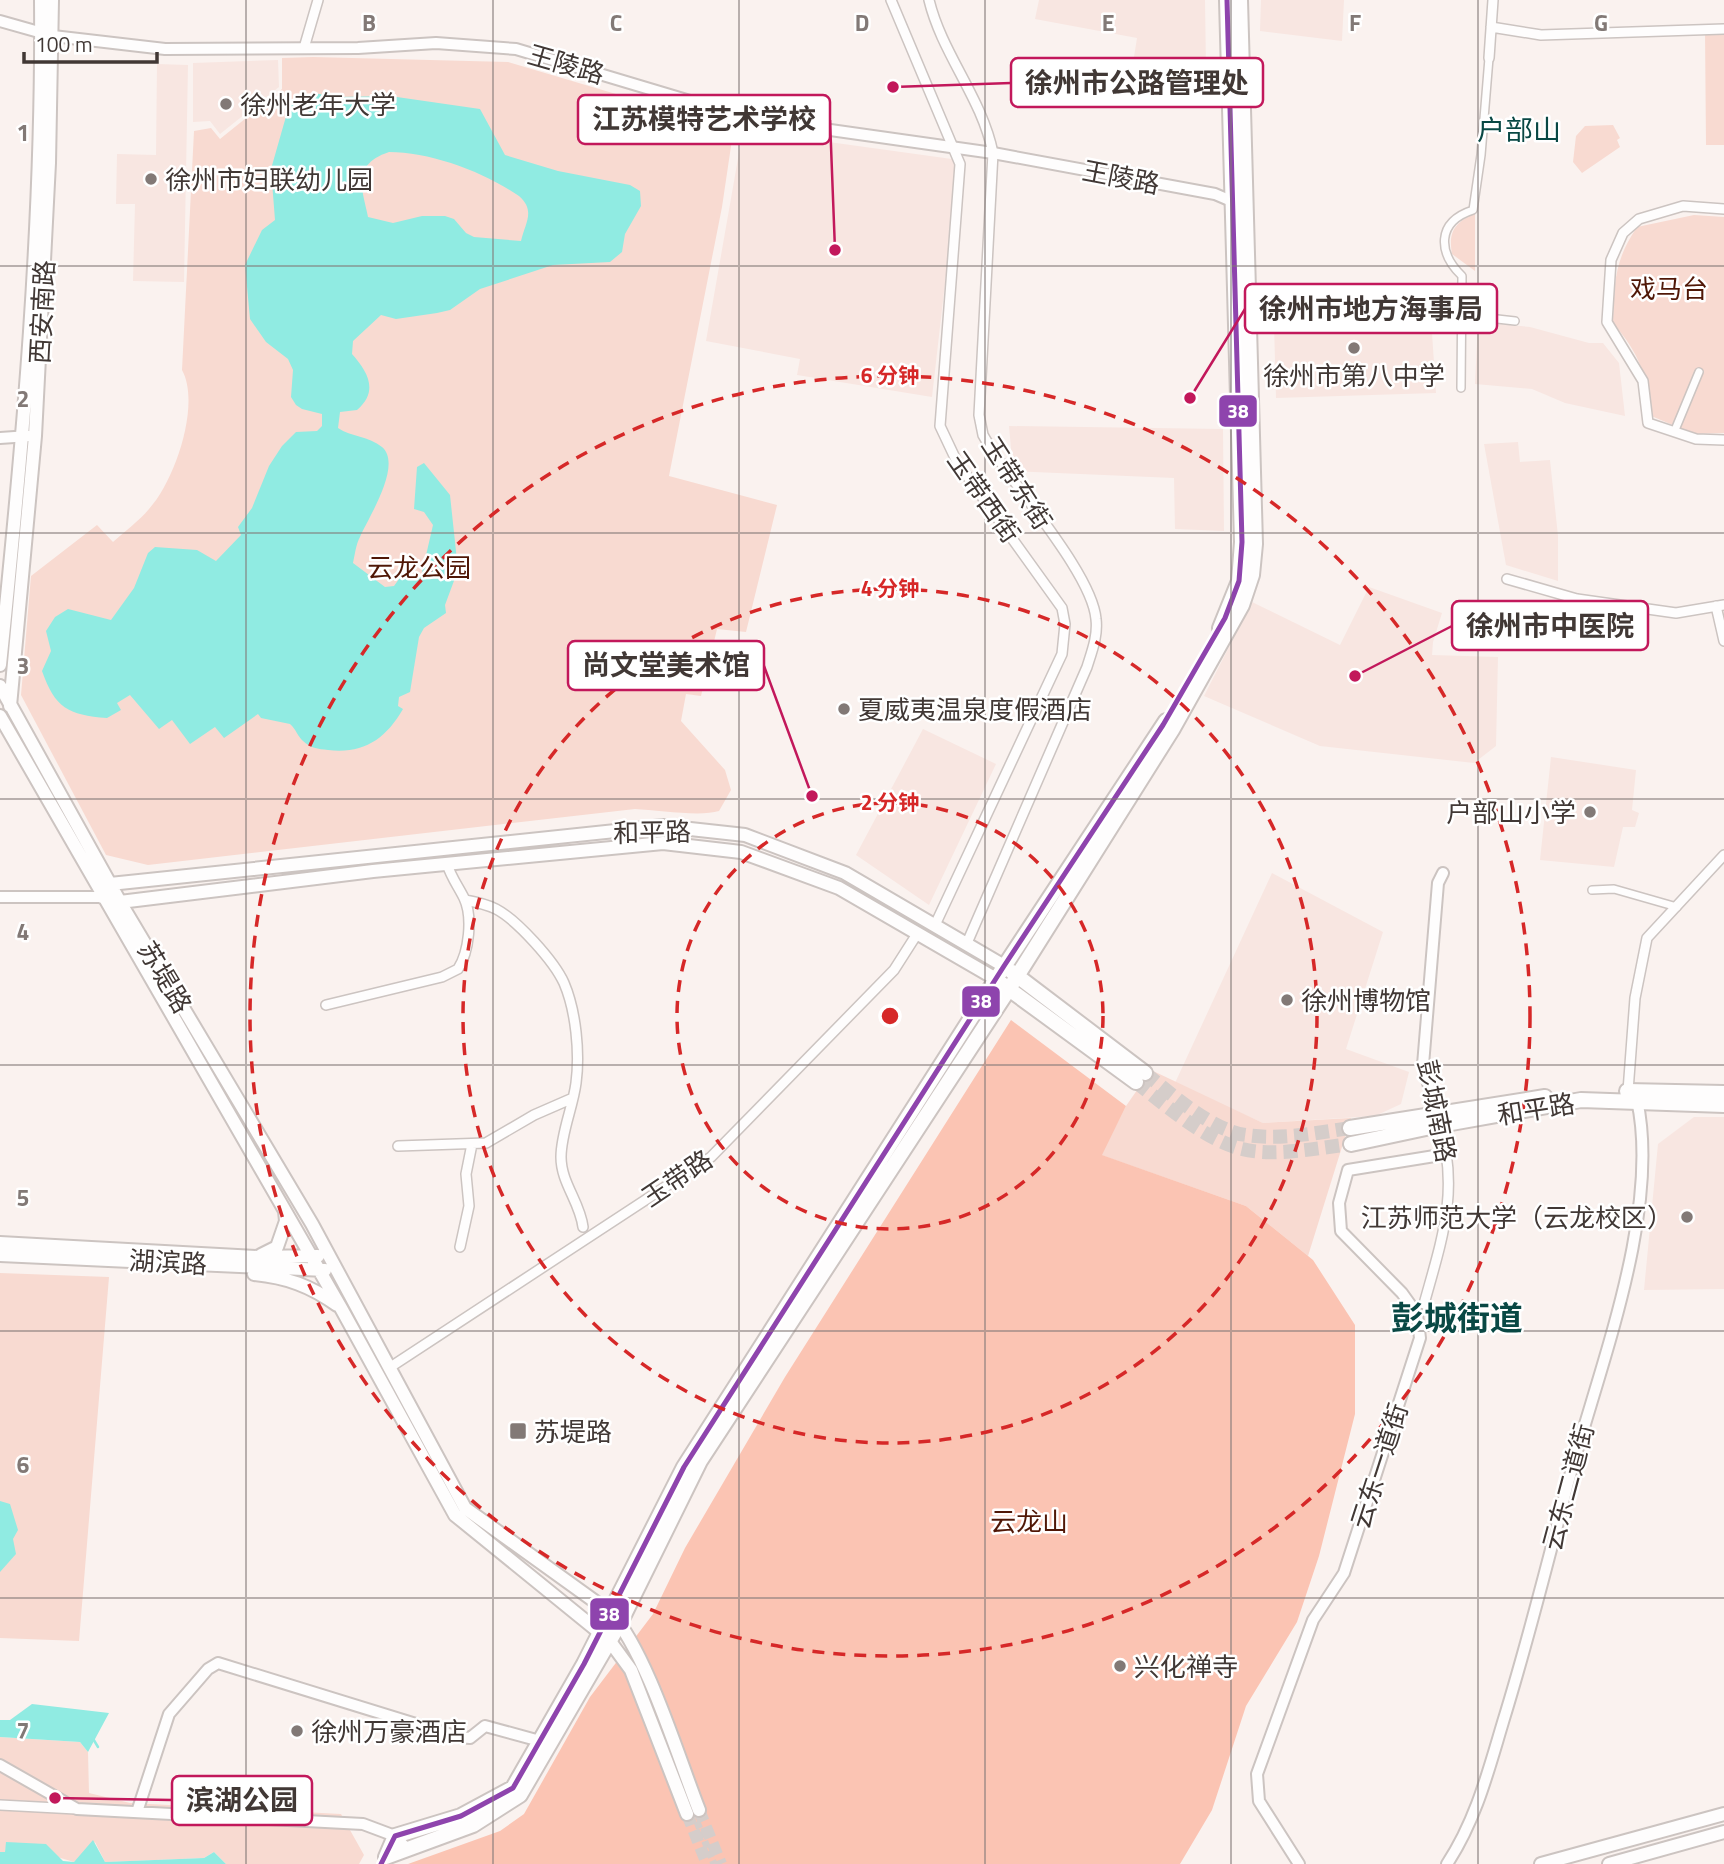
<svg xmlns="http://www.w3.org/2000/svg" width="1724" height="1864" font-family="'Titillium Web','Noto Sans SC',sans-serif">
	<style>
		.built { fill: #f8e6e1 }
		.green { fill: #f8dad1 }
		.forest { fill: #fbc4b3 }
		.water { fill: #90ebe2; fill-rule: evenodd }
		.lines { fill: none; stroke-linecap: round; stroke-linejoin: round }
		.stream { stroke: #90ebe2; stroke-width: 2.5 }
		.pedestrian-tunnel { stroke: #d5cdca; stroke-width: 7; stroke-dasharray: 7 3.5; stroke-linecap: butt }
		.secondary-tunnel { stroke: #d5cdca; stroke-width: 12; stroke-dasharray: 12 6; stroke-linecap: butt }
		.primary-tunnel { stroke: #d5cdca; stroke-width: 14; stroke-dasharray: 14 7; stroke-linecap: butt }
		.pedestrian-casing { stroke: #ccc4c1; stroke-width: 10 }
		.minor-casing { stroke: #ccc4c1; stroke-width: 12 }
		.tertiary-casing { stroke: #ccc4c1; stroke-width: 14 }
		.secondary-casing { stroke: #ccc4c1; stroke-width: 16 }
		.primary-casing { stroke: #ccc4c1; stroke-width: 18 }
		.pedestrian { stroke: #fefdfd; stroke-width: 7 }
		.minor { stroke: #fefdfd; stroke-width: 9 }
		.tertiary { stroke: #fefdfd; stroke-width: 10 }
		.secondary { stroke: #fefdfd; stroke-width: 12 }
		.primary { stroke: #fefdfd; stroke-width: 14 }
		.bus-1-casing { stroke: #fff; stroke-width: 10 }
		.bus-1 { stroke: #8e44ad; stroke-width: 5 }
		.grid { fill: none; stroke: #827976; stroke-width: 2; stroke-opacity: 0.55 }
		.ring { fill: none; stroke: #d62828; stroke-width: 3.5; stroke-dasharray: 12 9 }
		.poi-dot { fill: #827976; stroke: #fff; stroke-width: 2.5 }
		.labels { text-anchor: middle; dominant-baseline: central; stroke-width: 5; stroke-linejoin: round; paint-order: stroke }
		.street-label { font-size: 26px; fill: #413835; stroke: #fff }
		.poi-label { font-size: 26px; fill: #413835; stroke: #fff; text-anchor: start }
		.park-label { font-size: 26px; fill: #501706; stroke: #fff }
		.neighbourhood-label { font-size: 28px; fill: #094844; stroke: #fff }
		.district-label { font-size: 33px; font-weight: bold; fill: #094844; stroke: #fff }
		.grid-label { font-size: 23px; text-anchor: middle; font-weight: bold; fill: #827976; stroke: #fff; stroke-width: 5; stroke-linejoin: round; paint-order: stroke }
		.centre { fill: #d62828; stroke: #fff; stroke-width: 3.5 }
		.ring-label { font-size: 21px; text-anchor: middle; font-weight: bold; fill: #d62828; stroke: #fff; stroke-width: 5; stroke-linejoin: round; paint-order: stroke }
		.leader { fill: none; stroke: #c2185b; stroke-width: 2.5 }
		.callout-dot { fill: #c2185b; stroke: #fff; stroke-width: 2.5 }
		.callout { fill: #fff; stroke: #c2185b; stroke-width: 2.5 }
		.callout-label { font-size: 28px; text-anchor: middle; font-weight: bold; fill: #413835 }
		.line-badge { stroke: #fff; stroke-width: 2.5 }
		.badge-label { font-size: 19px; text-anchor: middle; font-weight: bold; fill: #fff }
	</style>
	<rect width="100%" height="100%" fill="#faf2ef"/>
	<path class="built" d="M1039,0H1205L1206,69L1133,63L1137,38L1035,19Z
		M1261,0H1344L1342,41L1260,31Z
		M278,60L279,87L220,134L210,121L193,122V63Z
		M157,64L188,65L184,282L133,281L135,204H116L117,154L156,155Z
		M743,130L959,160L932,397L797,375L800,359L706,341Z
		M1273,287L1344,302L1351,288L1430,303L1436,393L1276,398Z
		M1478,322L1530,327L1589,343H1603L1619,363L1625,416L1565,403L1532,389L1475,384Z
		M1009,426L1223,429L1224,531L1175,529L1174,478L1013,471Z
		M1518,442L1520,462L1550,460L1558,536V581L1506,565L1484,444Z
		M1369,587L1442,613L1433,642L1432,655L1498,657L1496,746L1474,763L1320,746L1204,696L1252,602L1340,645Z
		M923,729L996,764L929,905L856,855Z
		M1551,757L1636,770L1632,810L1639,813L1635,827H1623L1614,867L1540,860Z
		M1272,873L1383,932L1346,1049L1409,1072L1401,1104L1375,1116L1263,1123L1175,1083Z
		M1694,1117H1724V1289L1644,1290L1658,1144Z"/>
	<path class="green" d="M1705,32H1724V145H1706Z
		M313,57L508,62L707,121L734,126L722,207L669,476L777,505L746,632L717,629L701,696L686,694L681,721L725,770L731,790L719,811C700,817 658,810 635,809L148,865L106,855L21,695L31,576L97,525L113,542C125,531 139,521 149,509C175,481 201,404 182,370L194,131L211,128L220,139L282,89V58Z
		M1613,125L1620,138L1617,140L1620,147L1582,173L1573,162L1576,136L1585,126Z
		M1475,213V271L1452,254C1448,231 1455,223 1475,213Z
		M1694,215L1724,217V433L1694,434L1649,415C1647,374 1640,355 1613,323C1614,284 1614,261 1637,227Z
		M1151,1070L1263,1123L1351,1118L1308,1256L1246,1206L1101,1155L1126,1106Z
		M0,1273L109,1277L79,1641L0,1638Z
		M0,1737L80,1742L88,1752L89,1793L130,1803L341,1814L364,1855L359,1864H226L214,1852L204,1858L105,1862L95,1842L74,1862L7,1842L5,1852H0Z"/>
	<path class="forest" d="M1011,1020L1126,1106L1102,1155L1246,1206L1313,1260L1355,1325V1414L1319,1556L1297,1622L1246,1706L1212,1810L1180,1864H408L500,1831L524,1814L590,1697L653,1614L685,1548L785,1377Z"/>
	<path class="water" d="M313,93L338,97L390,96L480,109L505,155L558,171L630,185L640,191L641,206L625,234L622,252L610,262L553,265L480,289L450,310L437,313L396,319L381,315L353,341L352,354C368,372 379,391 357,410L340,412L338,428C351,437 369,436 382,447C403,465 368,518 360,537C356,544 355,554 353,563L385,587L394,586L404,572L421,577L433,525L424,512L414,509L417,467L424,463L450,495L458,570L445,605L446,613L424,628L419,637L410,692L399,697L398,706L403,709C385,740 363,754 328,750C318,749 310,748 303,741C298,737 296,729 290,724L261,718L258,714L224,738L215,727L190,744L172,720L159,729L130,695L117,703L121,710L107,718C68,715 55,708 42,671L51,651L46,631L55,617L68,609L111,620L134,588L148,553L155,547L197,550L216,561L241,535L238,527L252,508L269,466L282,446L296,432L317,431L322,426V414L302,409L296,405L291,397L293,370L288,359L266,342L250,319L245,265L262,230L275,220L271,169L289,106ZM389,152C431,152 484,172 519,196C536,211 525,223 521,241L474,237L466,233L454,219L445,216H422L393,223L368,217C363,191 350,165 389,152Z
		M0,1501L10,1504L18,1530L13,1539L16,1554L0,1572Z
		M32,1704L109,1713L88,1752L80,1742L0,1737V1720H10Z
		M93,1840L105,1862L204,1858L214,1852L226,1864H0V1852H5L6,1842L46,1844L63,1861L74,1862Z"/>
	<g class="lines">
		<path class="stream" d="M92,1737L98,1747"/>
		<path class="pedestrian-tunnel" d="M693,1812L714,1864"/>
		<path class="secondary-tunnel" d="M699,1810L721,1864
			M687,1814L707,1864"/>
		<path class="primary-tunnel" d="M1145,1073C1171,1094 1213,1131 1246,1135C1280,1140 1316,1133 1350,1128
			M1136,1082C1164,1104 1207,1141 1242,1149C1273,1157 1318,1148 1351,1144"/>
		<g class="pedestrian-casing">
			<path id="pedestrian" d="M1462,315L1515,321
				M1461,388L1462,276C1438,253 1436,222 1473,210L1481,155L1489,58
				M1675,430L1699,372
				M1592,890L1614,889L1677,907"/>
		</g>
		<g class="minor-casing">
			<path id="minor" d="M891,0L960,164L940,426L957,462L1062,608L1065,624L1062,654L935,925
				M929,0C942,54 982,98 993,153L979,415L983,435C1009,482 1092,572 1096,619C1098,636 1092,651 1087,667L967,943
				M1491,27L1541,35L1724,29
				M304,48L318,0
				M1489,58L1493,0
				M1724,209L1683,206L1639,219L1623,233L1611,260L1607,322L1643,381L1648,423L1696,439L1724,440
				M1507,579L1577,599L1676,613L1724,605
				M1716,606L1724,641
				M465,900C476,902 486,904 496,909C517,920 554,961 564,983C576,1011 580,1053 576,1083C573,1107 561,1133 561,1157C561,1183 580,1202 583,1227
				M326,1005L442,977L458,969C469,952 473,917 464,898C458,886 451,877 447,864
				M1631,1094L1628,1091L1635,998L1647,938L1724,855
				M398,1146L486,1143L534,1115L573,1098
				M460,1247L469,1206L466,1174L472,1144
				M1424,1304C1442,1239 1460,1190 1439,1122
				M389,1368L711,1157L894,970L917,934
				M0,1805L76,1809"/>
		</g>
		<g class="tertiary-casing">
			<path id="tertiary" d="M0,21L53,36L165,49L358,48L436,43L516,49L710,107L788,124L993,153L1215,194L1236,203
				M0,438L29,436
				M0,897H102
				M1437,1115L1423,1065L1438,883L1443,873
				M0,1765L77,1809L363,1824L395,1836L408,1850
				M137,1812L169,1714L208,1669L218,1663L458,1737L470,1738L485,1726L540,1741
				M1299,1864L1259,1801L1257,1774L1313,1620L1344,1573L1420,1338L1417,1314L1402,1293L1341,1231L1339,1203L1348,1170L1447,1154
				M1447,1864C1476,1820 1488,1772 1503,1722C1527,1644 1547,1566 1567,1487C1596,1375 1662,1214 1637,1100"/>
		</g>
		<g class="secondary-casing">
			<path id="secondary" d="M0,665C23,445 43,222 41,0
				M0,686L120,902L312,1224L465,1508L611,1613C647,1653 678,1757 699,1810
				M10,706L35,436L49,163L52,0
				M0,716L341,1308L455,1515L609,1640L631,1670L687,1814
				M996,979L839,888L741,852L663,843L373,871L120,902L102,897L110,884L663,826L745,835L845,873L1004,966
				M0,1243L258,1257L318,1256
				M0,1255L325,1270
				M261,1255L277,1247L286,1221L285,1211
				M254,1274C286,1277 311,1286 337,1305
				M1541,1864L1724,1814
				M1609,1864L1724,1832"/>
		</g>
		<g class="primary-casing">
			<path id="primary" d="M1220,628L1239,581L1242,542L1227,0
				M1012,972L1145,1073
				M1002,984L1136,1082
				M1627,1091L1724,1093
				M1350,1128L1545,1097
				M1351,1144L1440,1125L1581,1100L1724,1105
				M386,1857L473,1825L520,1795L620,1623L700,1461L1009,989L1172,730L1242,605L1252,575L1255,544L1240,0
				M386,1857L395,1836L461,1816L513,1788L584,1664L684,1467L996,979L1166,721"/>
		</g>
		<use href="#pedestrian" class="pedestrian"/>
		<use href="#minor" class="minor"/>
		<use href="#tertiary" class="tertiary"/>
		<use href="#secondary" class="secondary"/>
		<use href="#primary" class="primary"/>
		<g class="bus-1-casing">
			<path id="bus-1" d="M381,1864L395,1836L461,1816L513,1788L584,1664L684,1467L1004,966L1163,725L1225,618L1239,581L1242,542L1227,0"/>
		</g>
		<use href="#bus-1" class="bus-1"/>
	</g>
	<path class="grid" d="M246,0V1864M493,0V1864M739,0V1864M985,0V1864M1231,0V1864M1478,0V1864M0,266H1724M0,533H1724M0,799H1724M0,1065H1724M0,1331H1724M0,1598H1724"/>
	<g class="ring">
		<circle cx="890" cy="1016" r="213"/>
		<circle cx="890" cy="1016" r="427"/>
		<circle cx="890" cy="1016" r="640"/>
	</g>
	<g class="poi-dot">
		<circle cx="226" cy="104" r="7"/>
		<circle cx="151" cy="179" r="7"/>
		<circle cx="1354" cy="348" r="7"/>
		<circle cx="844" cy="709" r="7"/>
		<circle cx="1590" cy="812" r="7"/>
		<circle cx="1287" cy="1000" r="7"/>
		<circle cx="1687" cy="1217" r="7"/>
		<rect x="509" y="1422" width="18" height="18" rx="3.5"/>
		<circle cx="1120" cy="1666" r="7"/>
		<circle cx="297" cy="1731" r="7"/>
	</g>
	<g class="labels">
		<g class="street-label">
			<text transform="translate(566 64) rotate(16)">王陵路</text>
			<text transform="translate(1121 177) rotate(11)">王陵路</text>
			<text transform="translate(42 312) rotate(-87)">西安南路</text>
			<text transform="translate(1017 483) rotate(57)">玉带东街</text>
			<text transform="translate(984 497) rotate(55)">玉带西街</text>
			<text transform="translate(652 832) rotate(-1)">和平路</text>
			<text transform="translate(165 977) rotate(59)">苏堤路</text>
			<text transform="translate(1536 1109) rotate(-9)">和平路</text>
			<text transform="translate(1437 1111) rotate(79)">彭城南路</text>
			<text transform="translate(677 1178) rotate(-34)">玉带路</text>
			<text transform="translate(168 1262) rotate(3)">湖滨路</text>
			<text transform="translate(1379 1466) rotate(-72)">云东一道街</text>
			<text transform="translate(1568 1487) rotate(-75)">云东二道街</text>
		</g>
		<g class="poi-label">
			<text x="240" y="104">徐州老年大学</text>
			<text x="165" y="179">徐州市妇联幼儿园</text>
			<text x="1354" y="375" text-anchor="middle">徐州市第八中学</text>
			<text x="858" y="709">夏威夷温泉度假酒店</text>
			<text x="1576" y="812" text-anchor="end">户部山小学</text>
			<text x="1301" y="1000">徐州博物馆</text>
			<text x="1673" y="1217" text-anchor="end">江苏师范大学（云龙校区）</text>
			<text x="534" y="1431">苏堤路</text>
			<text x="1134" y="1666">兴化禅寺</text>
			<text x="311" y="1731">徐州万豪酒店</text>
		</g>
		<g class="park-label">
			<text x="1669" y="288">戏马台</text>
			<text x="419" y="567">云龙公园</text>
			<text x="1029" y="1521">云龙山</text>
		</g>
		<g class="neighbourhood-label">
			<text x="1519" y="129">户部山</text>
		</g>
		<g class="district-label">
			<text x="1457" y="1318">彭城街道</text>
		</g>
	</g>
	<g class="grid-label">
		<text x="369" y="31">B</text>
		<text x="616" y="31">C</text>
		<text x="862" y="31">D</text>
		<text x="1108" y="31">E</text>
		<text x="1355" y="31">F</text>
		<text x="1601" y="31">G</text>
		<text x="23" y="141">1</text>
		<text x="23" y="407">2</text>
		<text x="23" y="674">3</text>
		<text x="23" y="940">4</text>
		<text x="23" y="1206">5</text>
		<text x="23" y="1473">6</text>
		<text x="23" y="1739">7</text>
	</g>
	<circle cx="890" cy="1016" r="10" class="centre"/>
	<g class="ring-label">
		<text x="890" y="383">6 分钟</text>
		<text x="890" y="596">4 分钟</text>
		<text x="890" y="810">2 分钟</text>
	</g>
	<path class="leader" d="M893 87L1011 83M835 250L830 120M1190 398L1245 309M1355 676L1452 626M812 796L764 666M55 1798L172 1800"/>
	<g class="callout-dot">
		<circle cx="893" cy="87" r="7"/>
		<circle cx="835" cy="250" r="7"/>
		<circle cx="1190" cy="398" r="7"/>
		<circle cx="1355" cy="676" r="7"/>
		<circle cx="812" cy="796" r="7"/>
		<circle cx="55" cy="1798" r="7"/>
	</g>
	<g class="callout">
		<rect x="1011" y="58" width="252" height="49" rx="7"/>
		<rect x="578" y="95" width="252" height="49" rx="7"/>
		<rect x="1245" y="284" width="252" height="49" rx="7"/>
		<rect x="1452" y="601" width="196" height="49" rx="7"/>
		<rect x="568" y="641" width="196" height="49" rx="7"/>
		<rect x="172" y="1776" width="140" height="49" rx="7"/>
	</g>
	<g class="callout-label">
		<text x="1137" y="93">徐州市公路管理处</text>
		<text x="704" y="129">江苏模特艺术学校</text>
		<text x="1371" y="319">徐州市地方海事局</text>
		<text x="1550" y="636">徐州市中医院</text>
		<text x="666" y="675">尚文堂美术馆</text>
		<text x="242" y="1810">滨湖公园</text>
	</g>
	<g class="line-badge">
		<rect x="1218" y="394" width="40" height="34" rx="7" fill="#8e44ad"/>
		<rect x="961" y="985" width="40" height="33" rx="7" fill="#8e44ad"/>
		<rect x="589" y="1597" width="41" height="34" rx="7" fill="#8e44ad"/>
	</g>
	<g class="badge-label">
		<text x="1238" y="418">38</text>
		<text x="981" y="1008">38</text>
		<text x="609" y="1621">38</text>
	</g>
	<path d="M24 52v10h133v-10" fill="none" stroke="#413835" stroke-width="3.5"/>
	<text x="35" y="52" font-size="21" fill="#413835" stroke="#ffffff" stroke-width="5" paint-order="stroke">100 m</text>
</svg>
